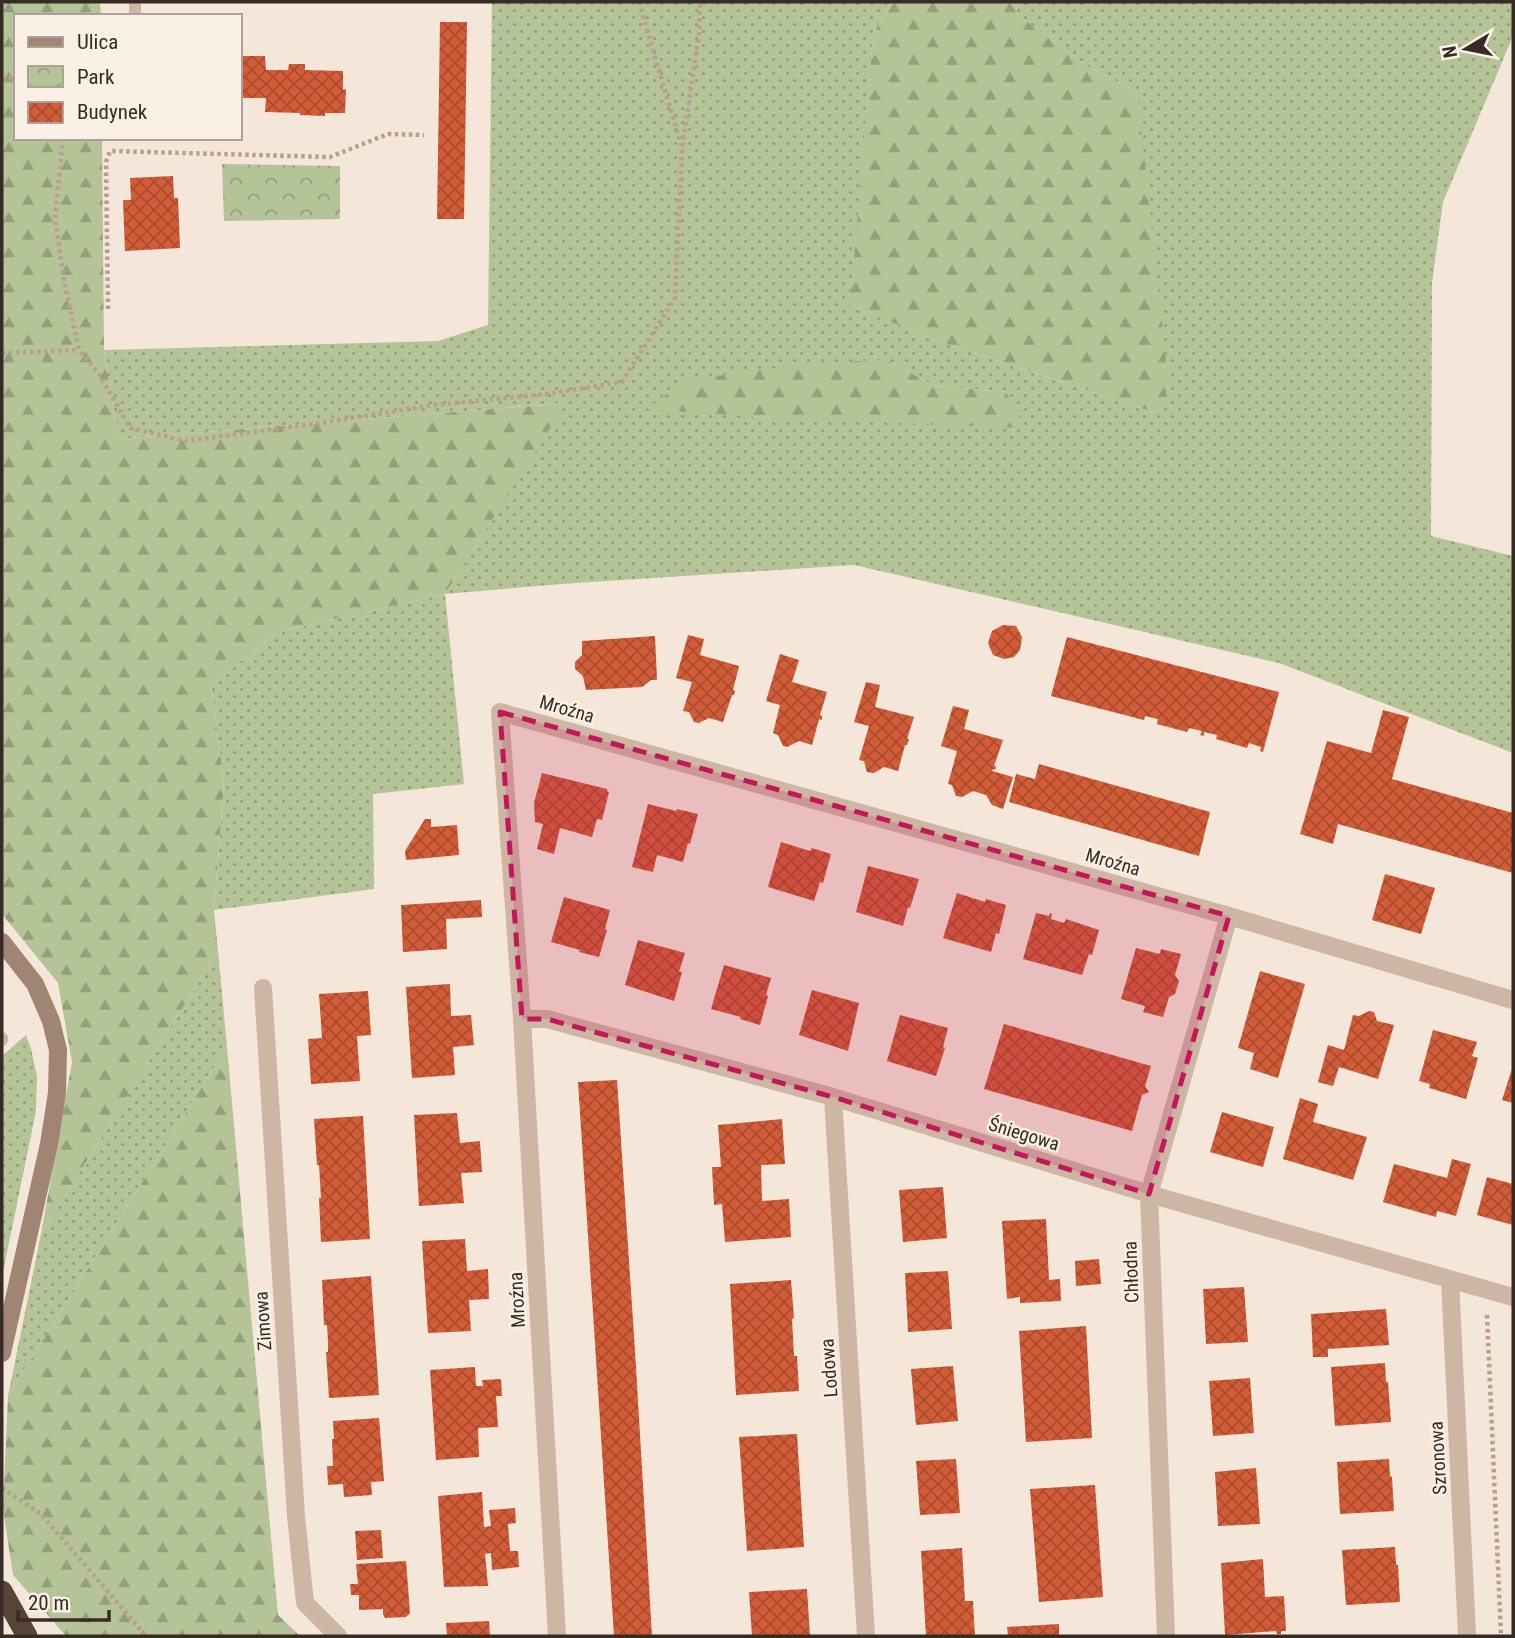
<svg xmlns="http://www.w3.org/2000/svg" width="1515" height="1638" font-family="'Roboto Condensed',sans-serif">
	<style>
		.grass { fill: url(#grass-dots); fill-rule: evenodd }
		.forest { fill: url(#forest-firs) }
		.park { fill: url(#park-crowns) }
		.building { fill: url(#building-cross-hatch) }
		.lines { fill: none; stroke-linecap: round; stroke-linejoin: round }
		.path { stroke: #b99f8d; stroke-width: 4.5; stroke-dasharray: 3.5 3.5; stroke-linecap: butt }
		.lane { stroke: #cdb6a3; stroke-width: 12 }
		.street { stroke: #cdb6a3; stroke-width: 18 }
		.secondary { stroke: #a08474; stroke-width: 18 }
		.highway { stroke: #59443c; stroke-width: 21 }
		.marked { fill: #c2185b; fill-opacity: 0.2; stroke: #c2185b; stroke-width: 5; stroke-dasharray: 14 9; stroke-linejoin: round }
		.labels { text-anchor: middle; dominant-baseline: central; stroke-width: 5; stroke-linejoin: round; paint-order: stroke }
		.street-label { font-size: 19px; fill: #372b26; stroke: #fbf0e5 }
	</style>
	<defs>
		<pattern id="grass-dots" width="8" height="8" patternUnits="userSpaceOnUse" patternTransform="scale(1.75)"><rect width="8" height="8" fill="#b5c497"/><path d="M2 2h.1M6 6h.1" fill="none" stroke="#949f7b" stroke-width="1.8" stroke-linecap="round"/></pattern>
		<pattern id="forest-firs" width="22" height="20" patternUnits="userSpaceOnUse" patternTransform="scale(1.75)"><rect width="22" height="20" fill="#b5c497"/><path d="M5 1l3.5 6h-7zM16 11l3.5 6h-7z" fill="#949f7b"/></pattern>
		<pattern id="park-crowns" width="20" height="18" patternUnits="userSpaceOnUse" patternTransform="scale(1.75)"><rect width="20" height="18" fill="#b5c497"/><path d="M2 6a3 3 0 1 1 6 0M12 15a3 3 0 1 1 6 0" fill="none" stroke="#949f7b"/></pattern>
		<pattern id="building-cross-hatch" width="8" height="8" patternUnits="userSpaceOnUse" patternTransform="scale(1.75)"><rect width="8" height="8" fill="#d25c38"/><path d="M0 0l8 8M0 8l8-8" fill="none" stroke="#ab4c2f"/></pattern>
	</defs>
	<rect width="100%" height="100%" fill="#f4e6d8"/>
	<path class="grass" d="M492,2H892L873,34L851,306L947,344L1156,413L1137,92L1085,65L1017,14L1016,2H1513V36L1443,202L1432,283L1431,536L1513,556V753L1279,663L854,565L561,584L445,594L464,784L373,794L374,889L214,910L224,782L211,685L278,632L445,594L565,403L118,439L104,350L438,341L488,325ZM888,360L934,386L1006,392L773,418L648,408Z
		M218,951L227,1047L8,1396L41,1234Z
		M26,1035L31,1049L37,1076L36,1111L2,1277V1056Z"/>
	<path class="forest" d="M2,2H100L101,16H16V138H102L104,350L118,439L566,403L445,594L278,632L211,685L224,782L214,910L218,951L41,1234L72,1062L58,983L2,914Z
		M892,2H1016L1017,14L1085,65L1137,92L1169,387L1156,413L947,344L850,306L873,34Z
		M888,360L934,386L1006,392L1024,428L773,418L647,409L686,380L815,363Z
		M227,1047L278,1615L300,1636H66L13,1575L3,1509L8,1396Z"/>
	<path class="park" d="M222,164L340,166V219L224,221Z"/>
	<path class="building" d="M440,22H467L464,219H437Z
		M240,49H243V56H265L266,70H288L289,64H305V70L343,71V90L346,89L345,113H325V116L300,115V113L265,112L266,98H240Z
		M173,176L174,198H178L180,248L125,251L123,200H131L130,178Z
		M1003,625L1016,626L1022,637L1020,650L1014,657L1004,659L993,655L988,643L992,631Z
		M688,635L704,639L700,655L739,666L733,690L735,691L734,695H732L723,722L709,718L699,723L694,722L689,712L683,711L692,682L676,678Z
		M655,636L657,680H651L642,687L586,690L583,676L575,669V662L582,655V641Z
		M1067,637L1279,692L1263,752L1260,751L1261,747L1249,743L1247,748L1216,739L1217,735L1204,732V736L1200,735L1202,731L1189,728L1187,732L1157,724L1158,719L1145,716L1144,720L1051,696Z
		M780,654L799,660L792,682L827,692L820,715L822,716V720L819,719L812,745L799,741L787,747L783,746L778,735L773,733L780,705L766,701Z
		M866,682L880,685L875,707L914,717L907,739H909L907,745H905L898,771L884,767L874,773L867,772L864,761L859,760L869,726L854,722Z
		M953,706L969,710L964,729L1003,740L994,766H996L995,770L993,769L992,771L1013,777L1003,809L992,805L986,795L973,791L962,797L956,796L952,785L948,784L957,751L941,746Z
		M1383,710L1409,717L1392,779L1513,813V873L1338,824L1333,844L1300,834L1327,741L1371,753Z
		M1039,764L1210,812L1199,856L1009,802L1016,774L1035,779Z
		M542,773L607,789V791L609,792L602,820L597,819L592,837L560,828L554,854L537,849L543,824L535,822L534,803Z
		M648,804L676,811L677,809L698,814L690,844L688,843L683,862L657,855L653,872L632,867Z
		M425,819H431V827L457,825L459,855L406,860L405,851Z
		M781,842L810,851L812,848L831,854L823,883L820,882L814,901L768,887Z
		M868,866L919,879L910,908L908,907L903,926L856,912Z
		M1385,874L1435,888L1421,934L1372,920Z
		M957,893L985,902L986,899L1006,905L999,934L996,933L991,952L943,938Z
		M564,897L610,910L605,929L607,930L599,957L579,952L580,950L551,942Z
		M481,900L482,917L446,919L447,949L403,952L401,905Z
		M1036,913L1049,916L1050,913L1052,914L1051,919L1064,923L1066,919L1099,930L1092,955L1089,954L1082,975L1023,959Z
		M638,940L685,953L679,972H682L674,1001L625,985Z
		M1136,948L1160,954L1161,949L1181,954L1175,975L1179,981L1175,994L1169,997L1163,1017L1143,1012L1145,1006L1121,999Z
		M724,965L771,978L766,995L768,996L760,1025L740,1019L741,1017L711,1009Z
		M1260,971L1305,984L1278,1078L1250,1069L1254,1053L1238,1048Z
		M450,984L451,1016L471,1015L474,1045L453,1047L455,1075L412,1078L406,987Z
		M812,990L859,1003L848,1051L799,1035Z
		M368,991L371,1035L357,1036L360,1081L311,1084L308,1039L322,1038L319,994Z
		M1369,1011L1374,1012L1377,1021L1394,1025L1378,1079L1339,1067L1333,1086L1318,1082L1328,1045L1344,1050L1353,1015L1359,1016Z
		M900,1015L948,1028L943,1047L945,1048L936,1076L887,1061Z
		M1004,1024L1151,1066L1145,1086L1149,1092L1142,1095L1132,1131L984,1089Z
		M1433,1030L1477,1042L1472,1056L1478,1058L1466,1099L1429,1088L1430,1084L1419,1081Z
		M1513,1066V1103L1502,1100Z
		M617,1080L635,1351L652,1636H614L583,1159L578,1082Z
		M1300,1098L1318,1104L1313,1122L1367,1137L1353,1180L1283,1159Z
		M1222,1112L1274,1127L1263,1167L1210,1152Z
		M457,1113L460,1143L480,1141L482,1172L461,1173L464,1203L419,1206L414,1115Z
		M363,1116L370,1239L321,1242L319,1198H321L319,1165H317L314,1119Z
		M782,1119L785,1164L761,1165L762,1201L789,1199L791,1237L725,1242L722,1204L714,1205L712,1167H721L718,1125Z
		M1452,1159L1471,1164L1456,1216L1437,1211L1436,1217L1383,1202L1394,1164L1447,1178Z
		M1487,1177L1513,1184V1225L1477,1215Z
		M943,1187L947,1238L903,1242L899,1190Z
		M1046,1219L1049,1280L1060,1279L1061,1301L1020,1303V1297L1007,1299L1002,1221Z
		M465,1239L467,1271L488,1269L489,1299L469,1300L471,1331L428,1333L422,1241Z
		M1099,1259L1101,1284L1076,1286L1075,1261Z
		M948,1271L952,1329L908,1332L905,1273Z
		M371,1276L379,1395L329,1398L326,1352H328V1341L327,1325H324L322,1280Z
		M791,1280L794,1318L792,1319L794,1356H797L799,1391L736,1395L730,1284Z
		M1244,1287L1248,1342L1206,1344L1203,1289Z
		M1386,1309L1389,1345L1328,1349V1357H1313L1311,1314Z
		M1086,1326L1092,1438L1026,1442L1019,1331Z
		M1385,1363L1386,1382H1388L1391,1422L1335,1426L1331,1367Z
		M953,1366L958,1421L916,1425L911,1369Z
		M475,1367L476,1386H483L482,1380L501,1379L502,1396H496L498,1427L478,1428L479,1457L436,1460L430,1370Z
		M1250,1378L1254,1433L1213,1436L1209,1381Z
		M379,1418L384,1481L371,1482L372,1495L344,1497L343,1484L328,1485L327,1466H333L332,1439H334L333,1421Z
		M797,1434L804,1547L747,1551L739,1437Z
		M956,1459L960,1513L920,1515L916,1461Z
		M1389,1459L1390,1476L1392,1477L1394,1511L1340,1514L1337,1462Z
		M1256,1468L1260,1524L1218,1526L1215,1472Z
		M1095,1485L1103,1597L1039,1602L1030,1489Z
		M482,1492L484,1527L491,1526L489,1510L515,1508L516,1523L508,1524L509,1538L510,1551H518L519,1567L492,1570L491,1553L485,1554L488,1586L444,1587L438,1496Z
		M381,1530L383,1558L357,1560L355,1531Z
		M1395,1547L1396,1565H1398L1400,1602L1346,1605L1342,1550Z
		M962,1548L965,1601H973L975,1636H926L921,1551Z
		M1263,1559L1265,1597L1284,1596L1286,1631H1281V1634H1277L1276,1631L1225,1635L1221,1563Z
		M406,1561L410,1613L406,1617L385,1618L383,1614V1609L359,1610V1595H351L350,1584H358L356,1564Z
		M807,1589L810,1636H752L749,1592Z
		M489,1621L490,1636H447L446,1623Z
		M1059,1624V1636H1008L1007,1627Z"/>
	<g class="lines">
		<path class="path" d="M639,2L681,145
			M2,79L16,77
			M63,138L55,218L64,281L79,350L98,372L130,428L186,441L320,423L433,405L547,394L622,382L675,298L682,149L699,34L700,2
			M108,309L106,162L110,151L330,157L388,134L424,135
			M2,353L79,350
			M1487,1315L1501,1636
			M2,1488L41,1514L146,1636"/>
		<path class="lane" d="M135,16V2
			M2,1038V1040"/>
		<path class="street" d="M263,988L296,1516L305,1603L338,1636
			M522,1019H547L833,1097L1149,1194L1513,1297
			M833,1097L866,1636
			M1450,1279L1467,1636
			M557,1636L522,1019L500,712L1229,916L1513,1000
			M1166,1636L1149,1194L1229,916"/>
		<path class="secondary" d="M2,942L35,984L51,1021L58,1050L57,1093L49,1144L2,1353"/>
		<path class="highway" d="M2,1591L27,1636"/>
	</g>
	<path class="marked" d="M500,712L1229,916L1149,1194L833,1097L547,1019H522Z"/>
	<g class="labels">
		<g class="street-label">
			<text transform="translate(567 709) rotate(16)">Mroźna</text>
			<text transform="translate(1113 862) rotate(16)">Mroźna</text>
			<text transform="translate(1024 1134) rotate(17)">Śniegowa</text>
			<text transform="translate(1131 1272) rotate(-92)">Chłodna</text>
			<text transform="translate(517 1300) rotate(-93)">Mroźna</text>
			<text transform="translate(263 1321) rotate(-94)">Zimowa</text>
			<text transform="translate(829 1368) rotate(-94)">Lodowa</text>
			<text transform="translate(1438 1458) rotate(-93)">Szronowa</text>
		</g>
	</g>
	<rect width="1515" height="1638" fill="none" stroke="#372b26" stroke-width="7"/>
	<rect x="14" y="14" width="228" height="126" fill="#fbf0e5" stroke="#ada199" stroke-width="2"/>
	<rect x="28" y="37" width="35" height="10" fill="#a08474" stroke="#ada199" stroke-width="2"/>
	<text x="77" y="49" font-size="21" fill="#372b26">Ulica</text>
	<rect x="28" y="66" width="35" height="21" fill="url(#park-crowns)" stroke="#ada199" stroke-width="2"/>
	<text x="77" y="84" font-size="21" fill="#372b26">Park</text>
	<rect x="28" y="102" width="35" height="21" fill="url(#building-cross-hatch)" stroke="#ada199" stroke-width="2"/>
	<text x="77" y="119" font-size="21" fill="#372b26">Budynek</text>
	<g transform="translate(1466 49) rotate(260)" stroke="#fbf0e5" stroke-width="5" paint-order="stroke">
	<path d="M0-5L12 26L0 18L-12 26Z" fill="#372b26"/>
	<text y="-10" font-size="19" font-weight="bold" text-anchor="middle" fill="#372b26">N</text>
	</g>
	<path d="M18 1610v10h91v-10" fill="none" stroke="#372b26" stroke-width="3.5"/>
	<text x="28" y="1610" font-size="21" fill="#372b26" stroke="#fbf0e5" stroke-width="5" paint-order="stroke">20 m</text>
</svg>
